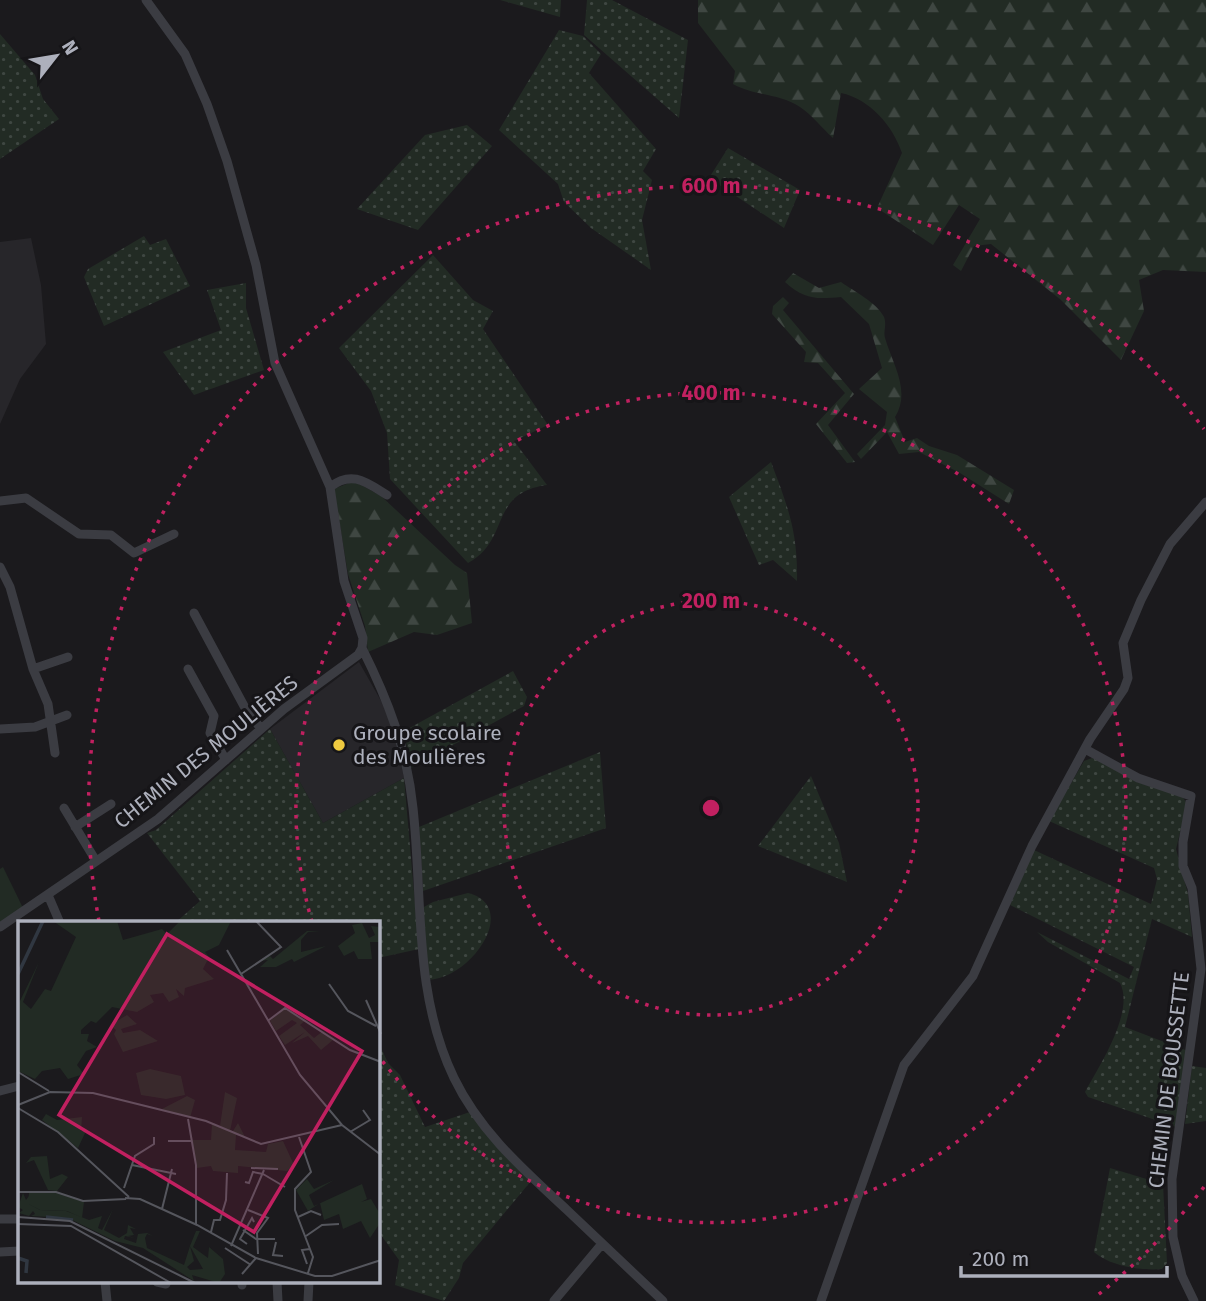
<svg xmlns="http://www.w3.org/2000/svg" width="1206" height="1301" font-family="'Fira Sans',sans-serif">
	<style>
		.built { fill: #27262a }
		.grass { fill: url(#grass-dots) }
		.forest { fill: url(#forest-firs) }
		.garden { fill: #222b24 }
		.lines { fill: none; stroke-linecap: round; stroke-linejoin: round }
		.minor { stroke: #3b3c42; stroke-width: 9 }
		.ring { fill: none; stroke: #c12060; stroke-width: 3.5; stroke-dasharray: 3.5 7 }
		.poi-dot { fill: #efca40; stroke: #161518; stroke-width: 2.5 }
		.labels { text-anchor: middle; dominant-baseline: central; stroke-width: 6; stroke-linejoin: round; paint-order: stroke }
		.poi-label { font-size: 21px; fill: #adb0bc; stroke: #161518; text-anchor: start }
		.street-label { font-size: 21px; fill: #adb0bc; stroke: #161518 }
		.inset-river { fill: none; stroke: #303741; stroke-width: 3.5 }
		.inset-road { fill: none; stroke: #55565d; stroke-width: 2 }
		.view { fill: #c12060; fill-opacity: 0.15; stroke: #c12060; stroke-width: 3.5 }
		.inset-edge { fill: none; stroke: #adb0bc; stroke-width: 3.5 }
		.centre { fill: #c12060; stroke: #161518; stroke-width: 3.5 }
		.ring-label { font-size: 21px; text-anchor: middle; font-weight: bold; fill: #c12060; stroke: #161518; stroke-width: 6; stroke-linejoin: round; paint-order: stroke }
	</style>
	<defs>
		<pattern id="grass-dots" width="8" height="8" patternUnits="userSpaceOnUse" patternTransform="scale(1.75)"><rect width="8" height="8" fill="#222b24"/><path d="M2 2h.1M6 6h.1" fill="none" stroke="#3f4742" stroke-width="1.8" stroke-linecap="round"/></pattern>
		<pattern id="forest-firs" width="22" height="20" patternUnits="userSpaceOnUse" patternTransform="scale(1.75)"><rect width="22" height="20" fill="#222b24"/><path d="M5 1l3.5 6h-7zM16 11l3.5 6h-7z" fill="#3f4742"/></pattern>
	</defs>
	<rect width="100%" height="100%" fill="#1b1a1d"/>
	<path class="built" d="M31,238L41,285L46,344L20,379L0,424V242Z
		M359,662L393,722L404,778L323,823L270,729Z"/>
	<path class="grass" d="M500,0H561L560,17Z
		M587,0H612L688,40L679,118L584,35Z
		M559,30L583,36L601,54L589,73L656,149L643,171L652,180L642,220L651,270L591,228L564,202L558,184L499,130Z
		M0,34L35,75L43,99L59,119L0,159Z
		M467,125L492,146L418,230L357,209L425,135Z
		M728,148L800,190L784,228L709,178Z
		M144,236L150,245L166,239L190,286L104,326L84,277L88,269Z
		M433,255L473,300L493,311L483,329L548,425L514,441L547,485C488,493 511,540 468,563L390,479L387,433L371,391L339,348Z
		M246,283V308L264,370L194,395L163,352L221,330L207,290Z
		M771,462C788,507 798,532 797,581L773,560L759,565L729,497Z
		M513,671L527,697L524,706L411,768L404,731Z
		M270,729L323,823L404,778L419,949L378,958V923H175L200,901L147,833L156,830Z
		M600,752L606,828L423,891L419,827Z
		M1092,758L1160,788L1181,794L1187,804L1176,849L1188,894L1192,937L1152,919L1125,1027L1188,1051L1176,1127L1088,1097L1085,1092C1099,1066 1135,1012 1120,983L1048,942L1037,932L1129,979L1134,967L1010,905L1034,850L1151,904L1157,879L1154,868L1049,821L1084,761Z
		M811,776L839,843L847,882L758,846Z
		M468,893C520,906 473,978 428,980L422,908L433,902Z
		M378,1041L388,1063L400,1075L425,1127L470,1112L531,1181L463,1263L459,1278L444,1301L395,1285L399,1260L378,1231Z
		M1192,1066L1206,1068V1121L1185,1124Z
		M1110,1168L1163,1184L1167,1263L1162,1269C1141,1271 1110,1266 1094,1252Z"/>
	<path class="forest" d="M698,0H1206V272L1163,270L1139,280L1144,311L1121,360L1061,300L991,244L974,246L961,271L953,265L980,219L959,205L933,245L877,208L902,153C893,126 870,99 841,93L833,138C822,128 812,115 800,107C779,93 754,96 733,84L735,71L698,23Z
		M793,273L819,288L841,282C855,292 876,302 884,317C887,325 883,332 885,338C893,365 911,391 895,417L905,442L917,438L929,446L957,455L1014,490L1009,504L960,473L919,452L899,454L887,432L861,459L857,454L885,425L887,412L859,389L882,368L869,324L841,297C816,299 805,300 785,282Z
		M783,297L789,303L783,310L854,394L828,425L855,462L847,463L816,424L845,393L818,363L804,362L806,352L772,314L773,306Z
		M354,481L381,496L455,565L467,573L472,623L437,635L414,632L368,652L365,626L348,574L334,489Z"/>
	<path class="garden" d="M3,867L23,908L0,922V869Z"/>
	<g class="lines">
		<path class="minor" d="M146,0L185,54L207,104L227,161L256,265L275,363L330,487L344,581L363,638L362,648C388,700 407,749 413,808C423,899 413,993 454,1078C480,1132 524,1170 567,1210C599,1240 631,1271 663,1301
			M330,487C352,470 366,482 387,495
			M0,501L26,498L79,534L111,535L134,553L174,534
			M0,567L10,587L33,669L48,704L55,753
			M194,613L244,706L261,729
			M33,669L68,657
			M188,669L214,716L210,733L226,760
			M0,729L35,727L67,715
			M1085,749L1138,778L1191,796L1183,842V866L1192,888L1201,969L1172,1179L1173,1237L1182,1276L1194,1301
			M64,808L96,861
			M75,827L111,804
			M48,895L60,923
			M0,927L158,819L284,709L358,655L362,648
			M0,1091L19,1086
			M0,1219H19
			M0,1252L19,1251
			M105,1282L107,1301
			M157,1282L166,1284
			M242,1282V1285
			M277,1282L278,1301
			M308,1301L309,1282
			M554,1301L601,1245
			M821,1301L904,1065L973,976L1032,846L1090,739L1124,689L1128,678L1123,643L1141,600L1170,544L1206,502"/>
	</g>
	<g class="ring">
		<circle cx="711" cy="808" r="207"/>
		<path d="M312 922A415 415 0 1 1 380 1058"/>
		<path d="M1204 1187A622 622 0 0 1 1094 1298M99 921A622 622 0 0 1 1204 429"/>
	</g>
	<circle class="poi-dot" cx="339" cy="745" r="7"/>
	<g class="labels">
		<g class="poi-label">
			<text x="353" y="733">Groupe scolaire<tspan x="353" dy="24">des Moulières</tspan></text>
		</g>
		<g class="street-label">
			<text transform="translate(206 752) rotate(-39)">CHEMIN DES MOULIÈRES</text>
			<text transform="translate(1169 1080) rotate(-83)">CHEMIN DE BOUSSETTE</text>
		</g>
	</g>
	<g transform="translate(18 921)">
		<rect width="362" height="362" fill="#1b1a1d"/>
		<path d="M344,2L351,17L357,14L353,5L362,6V21H352L354,38H340L336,30L326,35L320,25L337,12L334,4ZM266,88L288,99L282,104L296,117L305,110L315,119L303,129L290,115L274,122L287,111L267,124L261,115L279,102L274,99L258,110L252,100ZM109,94L119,103L103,108L105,112L122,109L140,120L105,131L96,113L98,109L92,104ZM132,148L163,155L167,174L148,178L123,174L118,152ZM207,171L219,177L212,210L202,205ZM28,193L39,199L64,196L63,210H68L60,227L24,199ZM220,202L227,216L218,214L217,229L248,231L250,223L265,220L276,244L269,250L220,245V252L195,250L193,245L179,247L174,219H193L194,203L215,210ZM289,258L296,268L316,259L291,274L296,285L344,263L349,278L343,281L353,278L362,293V302L352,317L343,300L325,308L321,293L306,299L302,282L290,290L278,269ZM11,272H38L66,281L64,297L49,290L22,289L10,283Z" fill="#222b24"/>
		<path d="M35,0H99L105,19L144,8L149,13L162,0H213L201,24L187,31L191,36L185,48L196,58L167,67L166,75L158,68L161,76L151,81L145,72L132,74L136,81L119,91L94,86L78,102L73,100L63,109V113H71L69,120L79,126L68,130L59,144L66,153L50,158L42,147L24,150L17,158L0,150V84L21,41L5,81L13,88L27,68L33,70L58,16ZM289,10H302L290,11L283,19V31L308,25L276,41L274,38L258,46H242L250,39L241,40L252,35L255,38ZM169,175L177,179L172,197L144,188ZM29,235L32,258L44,253L50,256L39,270L30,269L16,239L8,242L13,236ZM5,272L8,279L11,275V283L22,289L48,290L71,299L84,295L80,307L84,309L95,288L86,309L101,317L109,312L110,304L118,308L112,307L116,314L110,315L117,317L107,315L106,318L118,322L120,313L129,312L135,315L129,313L127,317L129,327L166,344L172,325L176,340L169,346L172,349L185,348L172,325L178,310H182L175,326L190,337L191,326L205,338L207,353L201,362L174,354L176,360L125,327L97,320L50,297L13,295L17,293L15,290L11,295L1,292L5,289L0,286Z" fill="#222b24"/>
		<path class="inset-river" d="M0,53L25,0M28,296L55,299M0,337L9,340L8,352"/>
		<path class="inset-road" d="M209,29L282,154L324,204L363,234M223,53L263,26L238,0M311,63L330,90L358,105M348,79L363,113M251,99L267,87L332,129L363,141M0,151L31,170M0,184L32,171L75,172L188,200L243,223L324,204M0,187L40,211L111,276M170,198L178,244V303M332,211L352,199L345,189M281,216L293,251L277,268V289L295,336L290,352M150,220H173M114,244L158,253M233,247L260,248M245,253L267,266M227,261L231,262L235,251L245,253M106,267L117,235L136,223V216M0,271H38L65,280L108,278M107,277L122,278L179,304L238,337L297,355H314L363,339M144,288L154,248M230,289L250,297L239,312L240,333M0,296L52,300L177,362M280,296L293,290L303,294M0,303L53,305L153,362M225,309L238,318H257M193,311L196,299H202L208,279L209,252M288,315L304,304L321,303M258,321L255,334L265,335M229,323L222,318L234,297L236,301M213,325L246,249M207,327L233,344M289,343L284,329L292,328M224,353L238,337"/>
		<path class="view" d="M149,13L344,130L236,311L41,194Z"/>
		<rect width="362" height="362" class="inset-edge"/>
	</g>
	<circle cx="711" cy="808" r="10" class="centre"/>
	<g class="ring-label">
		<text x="711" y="193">600 m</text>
		<text x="711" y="400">400 m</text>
		<text x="711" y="608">200 m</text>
	</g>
	<g transform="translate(56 56) rotate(59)" stroke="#161518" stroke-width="5" paint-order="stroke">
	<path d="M0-5L12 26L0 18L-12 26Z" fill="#adb0bc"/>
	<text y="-10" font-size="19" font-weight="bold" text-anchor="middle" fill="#adb0bc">N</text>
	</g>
	<path d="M961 1266v10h206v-10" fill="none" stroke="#adb0bc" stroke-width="3.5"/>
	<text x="972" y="1266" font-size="21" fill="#adb0bc" stroke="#161518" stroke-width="5" paint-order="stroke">200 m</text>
</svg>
